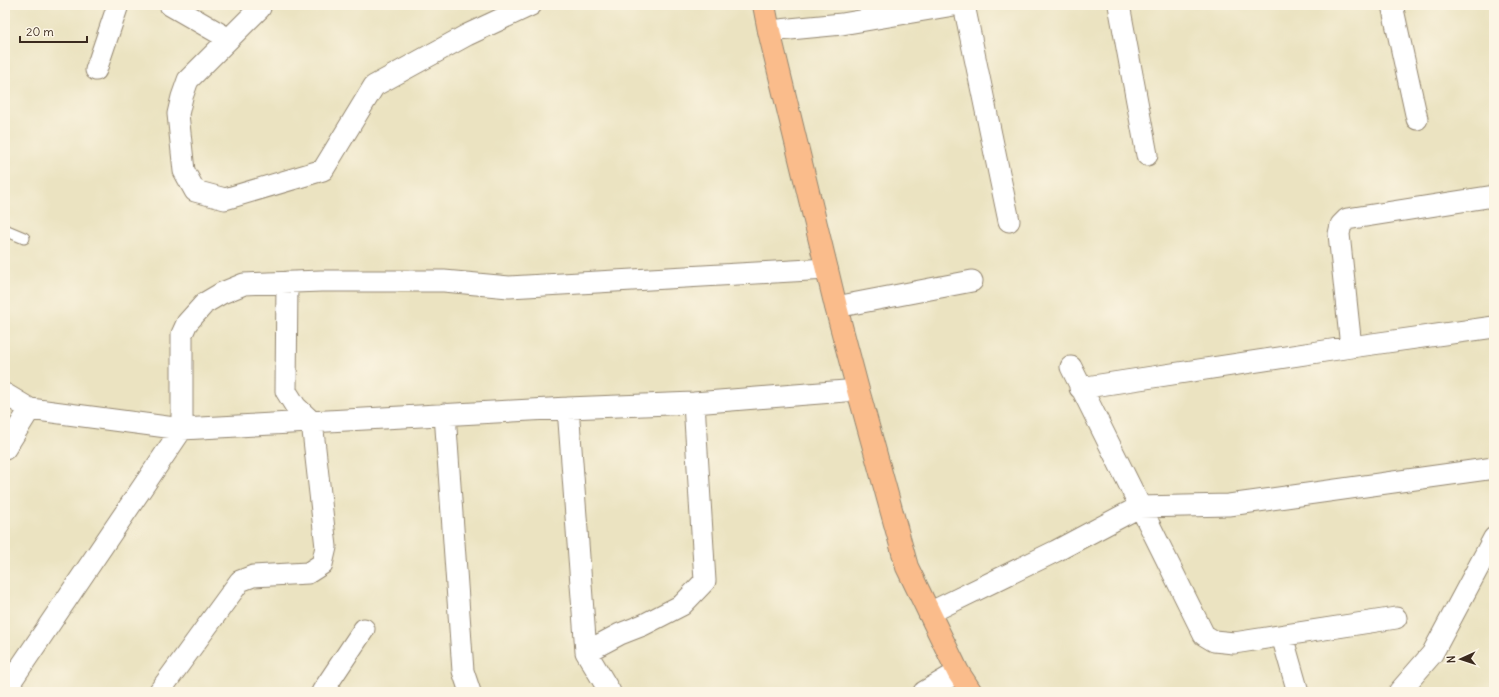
<svg xmlns="http://www.w3.org/2000/svg" width="1499" height="697" font-family="Delius,sans-serif">
	<style>
		.lines { fill: none; stroke-linecap: round; stroke-linejoin: round }
		.service-casing { stroke: #938670; stroke-width: 13 }
		.minor-casing { stroke: #938670; stroke-width: 23 }
		.primary-casing { stroke: #938670; stroke-width: 24 }
		.service { stroke: #fff; stroke-width: 11 }
		.minor { stroke: #fff; stroke-width: 21 }
		.primary { stroke: #fabc8b; stroke-width: 22 }
	</style>
	<rect width="100%" height="100%" fill="#fcf5e5"/>
	<filter id="ink" filterUnits="userSpaceOnUse"><feTurbulence type="fractalNoise" baseFrequency=".025" numOctaves="2"/><feDisplacementMap in="SourceGraphic" scale="8" xChannelSelector="R" yChannelSelector="G"/><feConvolveMatrix kernelMatrix="1 2 1 2 8 2 1 2 1" color-interpolation-filters="sRGB"/></filter>
	<filter id="wash" filterUnits="userSpaceOnUse"><feTurbulence type="fractalNoise" baseFrequency=".012" numOctaves="4" result="noise"/><feDisplacementMap in="SourceGraphic" scale="16" xChannelSelector="R" yChannelSelector="G"/><feGaussianBlur stdDeviation="0.9" result="paint"/><feColorMatrix in="noise" values="0 0 0 0 0 0 0 0 0 0 0 0 0 0 0 0 0 1.4 0 .05"/><feComposite in="paint" operator="in"/></filter>
	<g filter="url(#wash)">
		<rect width="100%" height="100%" fill="#ebe3c1"/>
	</g>
	<g filter="url(#ink)">
		<g class="lines">
			<g class="service-casing">
				<path id="service" d="M5,230L24,238"/>
			</g>
			<g class="minor-casing">
				<path id="minor" d="M170,5L229,39
					M260,5V8L188,80L182,97L178,114L184,171L195,191L225,199L323,170L374,86L467,35L531,5
					M964,5L1009,221
					M1119,5L1147,155
					M1392,5L1417,119
					M769,31L842,24L954,5
					M96,70L118,5
					M836,307L972,281
					M1351,347L1339,234L1341,225L1347,219L1494,196
					M1071,367L1204,635L1214,641L1234,643L1396,618
					M1080,388L1351,347L1494,327
					M5,394L30,409L182,429L568,408L694,403L858,390
					M568,408L586,652L610,692
					M445,414L463,671L470,692
					M5,449L30,409
					M929,613L1056,551L1139,507L1229,505L1494,468
					M1282,636L1298,692
					M586,652L620,634L643,625L682,605L705,581L694,403
					M5,690L182,429V334L187,323L205,303L222,293L244,284L321,281H444L509,287L827,269
					M159,692L240,581L253,576L308,573L322,564L326,547L312,422L296,407L286,391L287,282
					M322,692L364,629
					M924,692L958,672
					M1399,692L1432,654L1494,538"/>
			</g>
			<g class="primary-casing">
				<path id="primary" d="M764,5L769,31L836,307L858,390L907,567L958,672L971,692"/>
			</g>
			<use href="#service" class="service"/>
			<use href="#minor" class="minor"/>
			<use href="#primary" class="primary"/>
		</g>
	</g>
	<rect width="1499" height="697" fill="none" stroke="#fcf5e5" stroke-width="20"/>
	<g transform="translate(1461 659) rotate(267)" stroke="#fcf5e5" stroke-width="3" paint-order="stroke">
	<path d="M0-3L7 15L0 10L-7 15Z" fill="#3b2a1e"/>
	<text y="-6" font-size="11" font-weight="bold" text-anchor="middle" fill="#3b2a1e">N</text>
	</g>
	<path d="M20 36v6h67v-6" fill="none" stroke="#3b2a1e" stroke-width="2"/>
	<text x="26" y="36" font-size="12" fill="#3b2a1e" stroke="#fcf5e5" stroke-width="3" paint-order="stroke">20 m</text>
</svg>
